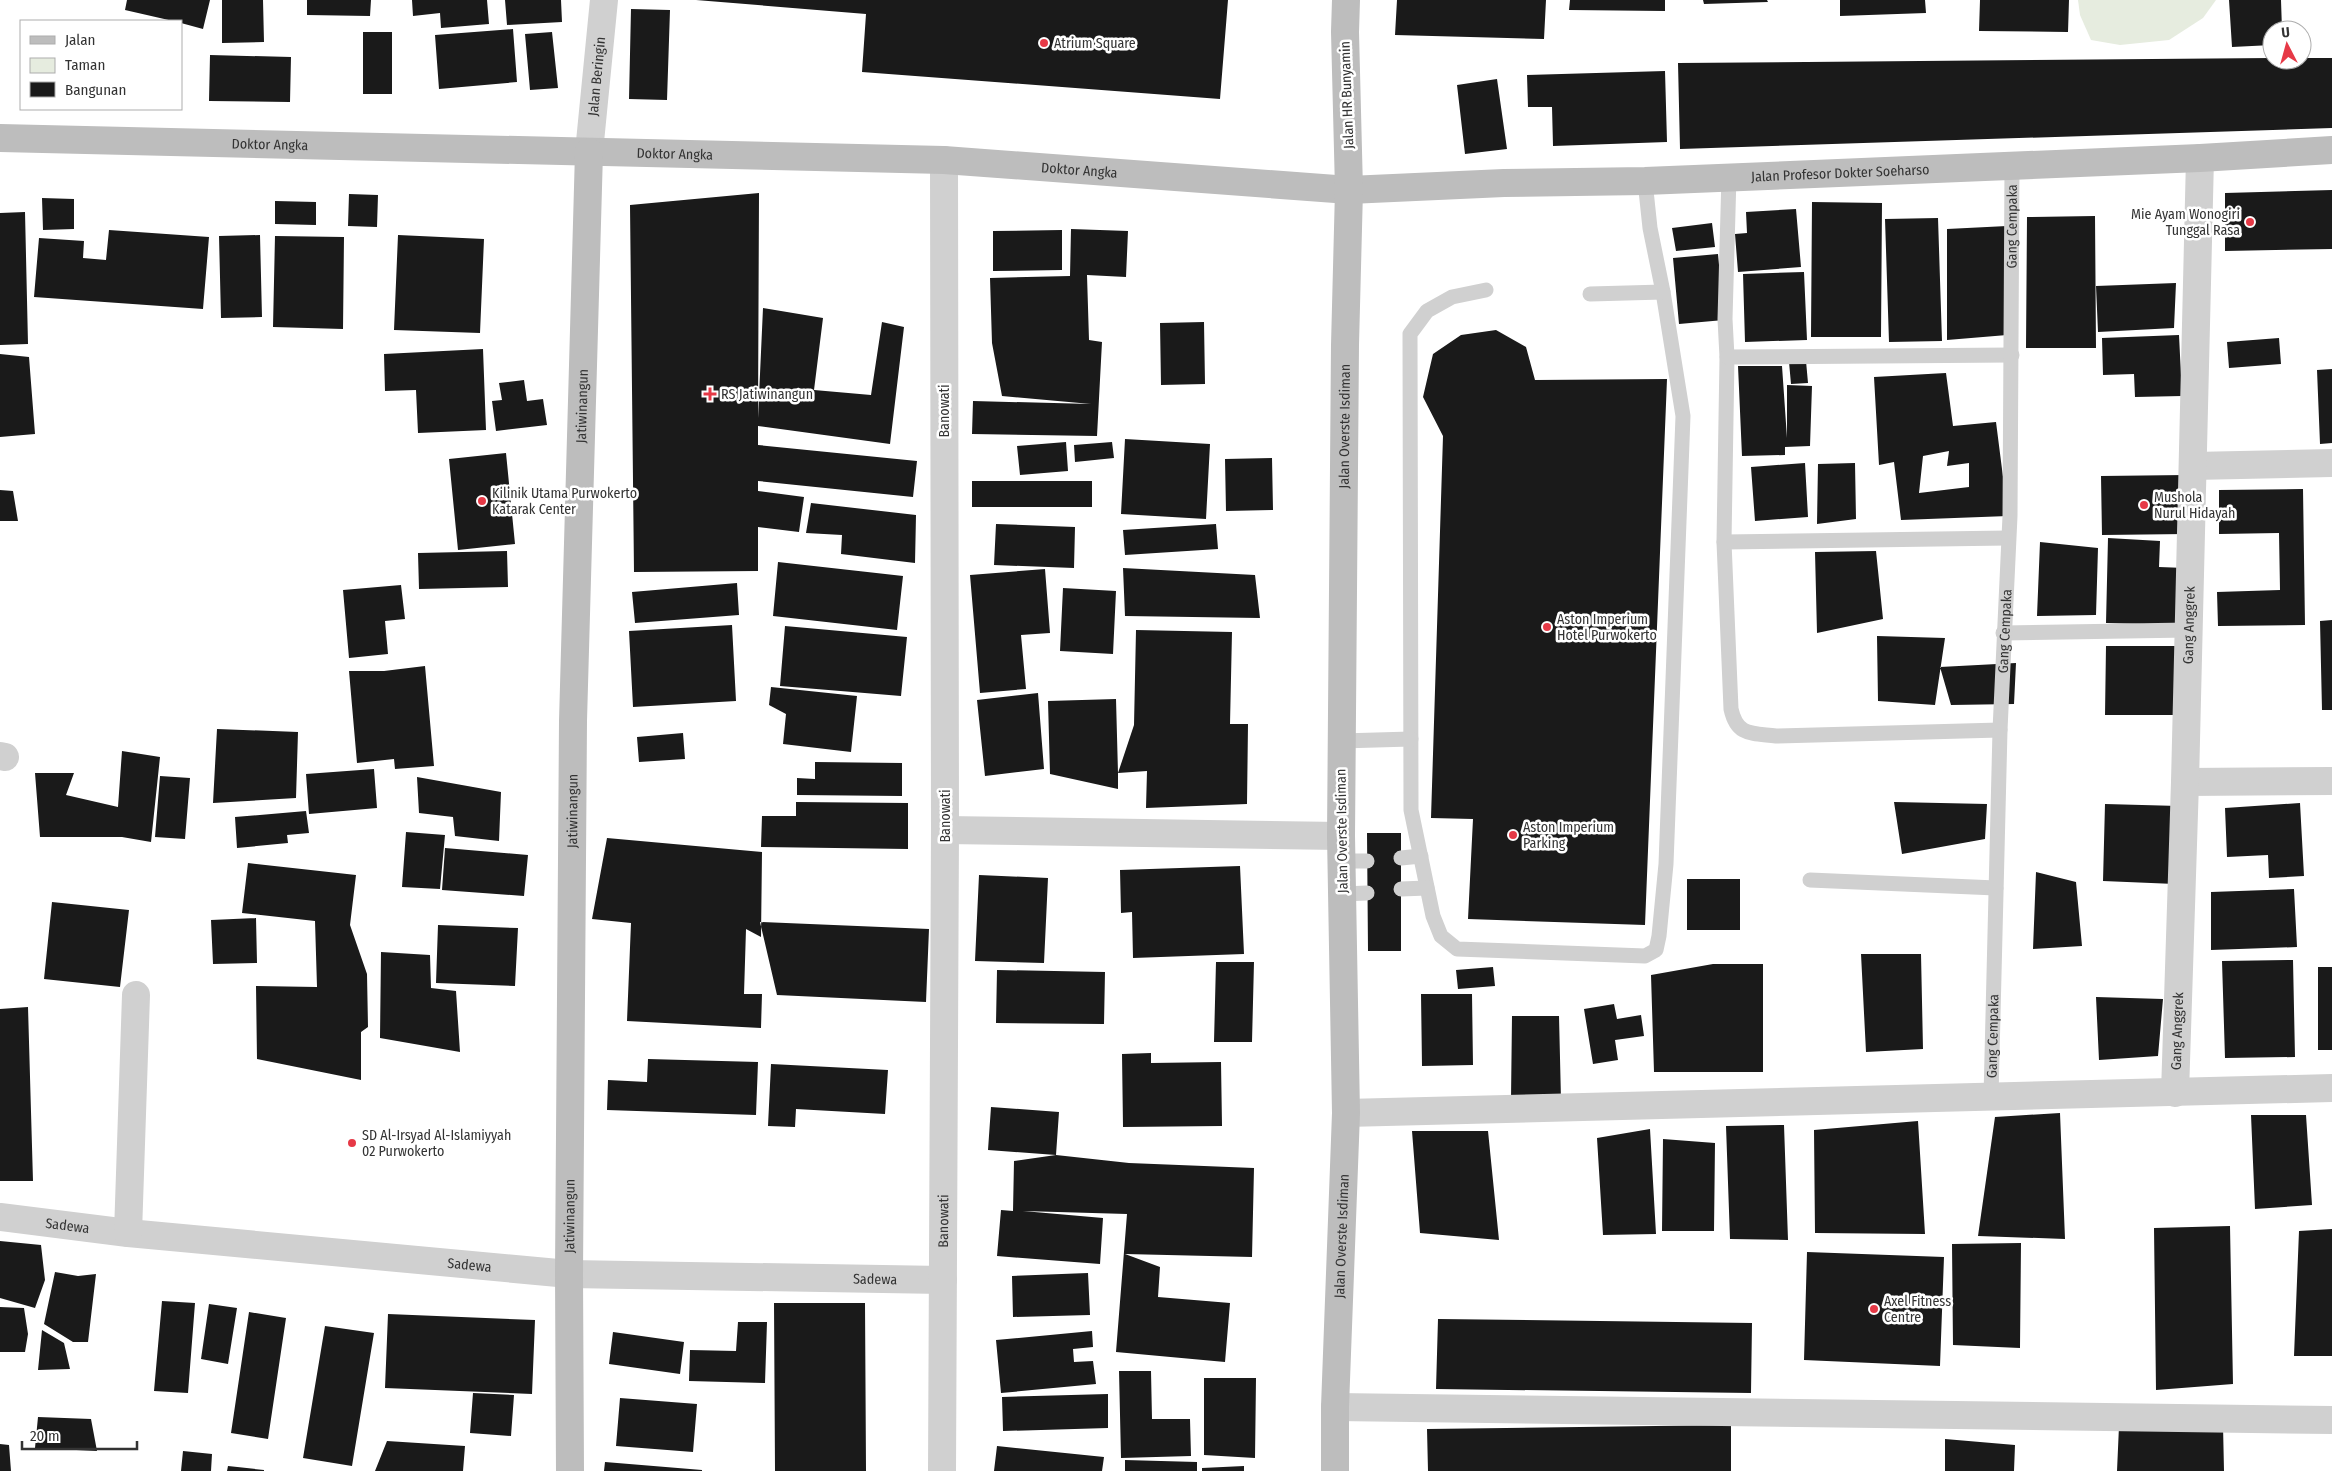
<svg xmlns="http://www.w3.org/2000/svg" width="2332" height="1471" font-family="'Fira Sans Condensed',sans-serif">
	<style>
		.green { fill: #e6ecdf }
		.building { fill: #1a1a1a; fill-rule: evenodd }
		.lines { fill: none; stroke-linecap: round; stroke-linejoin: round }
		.lane { stroke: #d0d0d0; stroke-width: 15 }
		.street { stroke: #d0d0d0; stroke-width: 28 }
		.secondary { stroke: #bdbdbd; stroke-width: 28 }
		.poi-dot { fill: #e63946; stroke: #fff; stroke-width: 2 }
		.labels { text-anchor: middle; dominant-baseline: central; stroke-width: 5; stroke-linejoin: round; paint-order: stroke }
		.poi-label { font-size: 14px; fill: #333; stroke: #fff; text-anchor: start }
		.street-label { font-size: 14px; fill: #333; stroke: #fff }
	</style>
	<rect width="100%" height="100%" fill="#fff"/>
	<path class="green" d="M2078,0H2216L2203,18L2169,40L2120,45L2091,40L2080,15Z"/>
	<path class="building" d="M127,0H210L203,29L181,23V21H173L125,10Z
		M222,0H263L264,42L222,43Z
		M307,0H371L370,16L307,15Z
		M412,0H487L489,24L441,28L440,13L413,16Z
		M505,0H561L562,22L507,25Z
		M696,0H1228L1220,99L862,72L866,14Z
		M1397,0H1546L1544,39L1395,35Z
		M1570,0H1665V11L1569,10Z
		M1703,0H1767L1768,2L1704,4Z
		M1840,0H1925L1926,13L1840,16Z
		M1980,0H2069L2068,32L1979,31Z
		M2229,0H2281L2282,30H2272V45L2232,47Z
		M631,9L670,10L667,100L629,99Z
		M513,29L517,82L439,89L435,35Z
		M363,32H392V94H363Z
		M552,32L558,88L530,90L525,34Z
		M210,55L291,57L290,102L209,101Z
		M2272,58V60H2302V58H2332V128L1680,149L1678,63Z
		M1665,71L1667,142L1553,146L1552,107H1528L1527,75Z
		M1497,79L1507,149L1465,154L1457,85Z
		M2332,190V249L2225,251V193Z
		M759,193L758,418L763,308L823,318L814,390L871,395L882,322L904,327L890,444L758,426V445L917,461L913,497L758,481V491L804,497L799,532L758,527V571L634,572L630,205Z
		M349,194L378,195L377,227L348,226Z
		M42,198L74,199V229L43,230Z
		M275,201L316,202V225L275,224Z
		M1812,202L1882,203L1881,337H1811Z
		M1796,209L1801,267L1738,272L1735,234L1747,233L1746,212Z
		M25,212L28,344L0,345V213Z
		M2095,216L2096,348H2026L2027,217Z
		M1938,218L1942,341L1889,342L1885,219Z
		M1712,223L1715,247L1676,251L1672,228Z
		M2007,226V335L1947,340V229Z
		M1071,229L1128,231L1126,277L1087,275L1089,340L1102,342L1097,436L972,434L973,401L1091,404L1002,396L992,343L990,278L1070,276Z
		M109,230L209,237L203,309L34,297L39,238L84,241L83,258L106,260Z
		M1062,230V270L993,271V231Z
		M260,235L262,317L221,318L219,236Z
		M398,235L484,239L480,333L394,330Z
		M275,236L344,237L343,329L273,327Z
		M1718,254L1724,320L1679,324L1673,258Z
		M1804,272L1807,340L1745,342L1743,274Z
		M2176,283L2174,328L2098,332L2096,286Z
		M1204,322L1205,384L1161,385L1160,323Z
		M1496,330L1526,347L1535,380L1667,379L1645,925L1468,919L1473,819L1431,818L1443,436L1423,397L1433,354L1461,335Z
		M2179,335L2182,396L2135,397L2134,374L2103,375L2102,338Z
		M2279,338L2281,364L2229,368L2227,342Z
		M483,349L486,430L418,433L416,390L385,391L384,354Z
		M0,354L29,357L35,434L0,437Z
		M1806,361L1808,383L1791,384L1789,362Z
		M1738,366H1782L1787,438V385L1812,386L1810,446L1785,447V455L1742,456Z
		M2332,369V443L2320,444L2317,370Z
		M1946,373L1953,426L1996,422L2008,516L1901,520L1894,462L1879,465L1874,377ZM1949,451L1947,466L1969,463V487L1919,493L1923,456Z
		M524,380L527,401L543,399L547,425L496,431L492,401L502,400L499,383Z
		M1125,439L1210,444L1206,519L1121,514Z
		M1066,442L1068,471L1020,475L1017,446Z
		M1112,442L1114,458L1075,462L1074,445Z
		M506,453L515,544L458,550L449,459Z
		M1272,458L1273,510L1226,511L1225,459Z
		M1805,463L1808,517L1755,521L1751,467Z
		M1855,463L1856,519L1817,524L1818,464Z
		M2186,475V534L2102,535L2101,476Z
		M972,481H1092V507H972Z
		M2303,489L2305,625L2218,626L2217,592L2280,590L2279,533L2219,534V490Z
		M0,490L13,491L18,521H0Z
		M811,503L916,515L915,563L841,554L842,535L806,533Z
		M996,524L1075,527L1074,568L994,565Z
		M1216,524L1218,549L1125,555L1123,530Z
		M2108,538L2160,541L2159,567L2185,568L2183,625L2106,623Z
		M2040,542L2098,548L2096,615L2037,616Z
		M507,551L508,587L419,589L418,553Z
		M1876,551L1883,619L1817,633L1815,552Z
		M778,562L903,576L897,630L773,616Z
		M1123,568L1255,575L1260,618L1125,616Z
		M1045,569L1050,633L1021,635L1026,689L980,693L970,575Z
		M737,583L739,615L635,623L632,592Z
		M401,585L405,619L385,621L388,654L349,658L343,590Z
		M1063,588L1116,591L1113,654L1060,651Z
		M2332,620V710H2322L2320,621Z
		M732,625L736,701L633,707L629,631Z
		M785,626L907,637L901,696L780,686Z
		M1136,630L1232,632L1230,724H1248L1247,804L1146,808L1147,771L1118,773V789L1050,774L1048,701L1116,699L1118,773L1134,725Z
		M1877,636L1945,638L1935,705L1878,701Z
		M2106,646H2184L2183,715H2105Z
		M2016,663L2014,704L1951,705L1940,667Z
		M425,666L434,766L395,769L394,759L357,763L349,671H384Z
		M771,687L857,696L851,752L783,744L786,714L769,705Z
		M1038,693L1044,769L985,776L977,700Z
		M217,729L298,732L296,798L213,803Z
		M683,733L685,759L639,762L637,737Z
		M122,751L160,757L151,842L122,837H40L35,773H74L66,795L118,807Z
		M815,762L902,763V796L797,795V778L815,779Z
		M374,769L377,808L309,814L306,774Z
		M160,776L190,778L185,839L155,837Z
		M417,777L501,792L499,841L455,836L453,817L419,813Z
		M796,802L908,803V849L761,847L762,816H796Z
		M1894,802L1987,804L1985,839L1902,854Z
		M2300,803L2304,876L2269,878L2268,855L2227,857L2225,808Z
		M2105,804L2179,806L2175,884L2103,881Z
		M306,811L309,833L287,835L288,843L237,848L235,817Z
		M406,832L445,835L440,889L402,887Z
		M1367,833H1401V951H1368Z
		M607,838L762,852L761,937L746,929L744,994H762L761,1028L627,1021L631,923L592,919Z
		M445,848L528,855L524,896L442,890Z
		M248,863L356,875L350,925L367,974L368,1027L361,1032V1080L257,1059L256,986L317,987L315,921L242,913Z
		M1240,866L1244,954L1133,958L1132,912L1121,913L1120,870Z
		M2036,872L2076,882L2082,946L2033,949Z
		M979,875L1048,878L1044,963L975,961Z
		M1687,879H1740V930H1687Z
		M2294,889L2297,947L2211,950V892Z
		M52,902L129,910L120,987L44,979Z
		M256,918L257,963L213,964L211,920Z
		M760,922L929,929L926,1002L777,995Z
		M438,925L518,928L515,986L436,983Z
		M381,952L430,955L431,988L456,991L460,1052L380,1038Z
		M1861,954H1921L1923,1049L1866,1052Z
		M2293,960L2295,1057L2225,1058L2222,961Z
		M1216,962H1254L1252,1042H1214Z
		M1713,964H1763V1072H1654L1651,975Z
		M1493,967L1495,986L1458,989L1456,970Z
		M2318,967H2332V1050H2318Z
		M997,970L1105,972L1104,1024L996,1023Z
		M1421,994H1472L1473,1065L1422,1066Z
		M2096,997L2163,999L2158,1056L2099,1060Z
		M1614,1004L1617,1019L1641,1015L1644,1036L1615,1040L1618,1060L1593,1064L1584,1009Z
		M28,1007L33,1181H0V1009Z
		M1512,1016H1559L1561,1100L1511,1099Z
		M1151,1053V1063L1221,1062L1222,1126L1123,1127L1122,1054Z
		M648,1059L758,1062L756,1115L607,1110L608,1080L647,1082Z
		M771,1064L888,1070L885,1114L796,1109L795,1127L768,1126Z
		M991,1107L1059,1112L1056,1155L988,1150Z
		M2060,1113L2065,1239L1978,1236L1995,1117Z
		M2251,1115H2306L2312,1205L2255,1209Z
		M1918,1121L1925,1234L1815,1233L1814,1130Z
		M1784,1125L1788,1240L1730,1239L1726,1126Z
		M1650,1129L1656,1234L1603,1235L1597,1138Z
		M1412,1131H1488L1499,1240L1420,1233Z
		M1663,1139L1715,1143L1714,1231H1662Z
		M1056,1155L1129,1163L1254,1168L1252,1257L1125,1254L1160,1267L1158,1297L1230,1303L1225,1362L1116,1352L1127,1214L1023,1211L1103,1218L1100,1264L997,1256L1001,1210L1013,1211L1014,1161Z
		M2230,1226L2233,1384L2156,1390L2154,1228Z
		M2332,1229V1356H2294L2299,1231Z
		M0,1241L41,1245L45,1280L35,1308L0,1298Z
		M2021,1243L2020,1348L1953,1345L1952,1244Z
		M1807,1252L1944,1257L1940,1366L1804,1360Z
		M55,1272L78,1276L96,1274L88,1342H73L44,1324Z
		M1088,1273L1090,1315L1013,1317L1012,1276Z
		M162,1301L195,1303L188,1393L154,1391Z
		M774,1303H865L866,1471H775Z
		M209,1304L237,1308L228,1364L201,1359Z
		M0,1307L24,1308L28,1334L25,1352H0Z
		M249,1312L286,1318L268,1439L231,1433Z
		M388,1314L535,1320L532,1394L385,1388Z
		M1438,1319L1752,1323L1751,1393L1436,1389Z
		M738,1322H767L765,1383L689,1381L690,1350L736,1351Z
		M325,1326L374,1333L352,1466L303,1458Z
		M42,1330L64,1343L70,1369L38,1370Z
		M1092,1331L1093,1347L1073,1349L1074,1362L1093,1361L1096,1384L1001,1393L996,1340Z
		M613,1332L684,1342L680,1374L609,1364Z
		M1119,1371H1151L1152,1419H1190L1191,1456L1121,1458Z
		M1204,1378H1256L1255,1458L1204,1455Z
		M473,1393L514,1395L511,1436L470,1433Z
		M1108,1394V1428L1003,1431L1002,1397Z
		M620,1398L697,1404L693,1452L616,1446Z
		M38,1417L91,1419L97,1451L35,1448Z
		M1731,1425V1471H1428L1427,1429Z
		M2223,1425L2224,1471H2117L2119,1426Z
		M1945,1439L2015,1445L2014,1471H1945Z
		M387,1441L465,1446L463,1471H375Z
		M0,1444L9,1445L11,1471H0Z
		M997,1446L1104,1457L1102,1471H994Z
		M183,1451L212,1454L211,1471H181Z
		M1125,1460L1197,1462V1471H1125Z
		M605,1462L702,1470V1471H604Z
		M228,1466L264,1470V1471H227Z
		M1244,1466V1471H1202V1468Z"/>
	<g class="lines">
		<g class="lane">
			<path d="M1729,176L1725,319L1727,357L1724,542L1731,709C1737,736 1751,733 1776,736L2000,730"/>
			<path d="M1486,290L1452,297L1427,311L1410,334L1411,810L1433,916L1441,936L1457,949L1645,956L1656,950L1659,936L1666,864L1683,416L1663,292L1650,228L1645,181"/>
			<path d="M1590,294L1663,292"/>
			<path d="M1727,357L2012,355"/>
			<path d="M1724,542L2008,538"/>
			<path d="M2003,633L2189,630"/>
			<path d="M1341,741L1411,739"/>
			<path d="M1401,858L1421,856"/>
			<path d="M1342,861H1367"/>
			<path d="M1810,880L1996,888"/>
			<path d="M1401,889L1427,888"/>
			<path d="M1343,894L1367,893"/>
			<path id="s1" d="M1991,1097L2000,730L2010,516L2012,166"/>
		</g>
		<g class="street">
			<path id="s2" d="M589,152L604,0"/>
			<path d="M2193,466L2332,463"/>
			<path d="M0,756L5,757"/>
			<path d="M2185,782L2332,781"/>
			<path d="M945,830L1341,836"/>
			<path id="s3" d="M2175,1093L2185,782L2200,158"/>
			<path d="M1346,1113L2332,1088"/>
			<path id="s4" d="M0,1217L128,1233L569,1274L943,1280"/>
			<path d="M128,1233L136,995"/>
			<path d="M1335,1407L2332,1420"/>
			<path id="s5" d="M942,1471L945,830L944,160"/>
		</g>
		<g class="secondary">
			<path id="s6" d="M0,138L944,160L1349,190L1504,183L1645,181L2200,158L2332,150"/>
			<path id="s7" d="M570,1471L569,1274L573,721L589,152"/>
			<path id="s8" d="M1335,1471V1407L1346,1113L1341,836L1345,345L1349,190L1345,32L1346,0"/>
		</g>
	</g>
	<g class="poi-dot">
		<circle cx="1044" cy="43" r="5"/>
		<circle cx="2250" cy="222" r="5"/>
		<path d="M707.5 386.5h5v5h5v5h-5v5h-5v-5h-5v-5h5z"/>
		<circle cx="482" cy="501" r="5"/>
		<circle cx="2144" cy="505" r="5"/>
		<circle cx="1547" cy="627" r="5"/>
		<circle cx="1513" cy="835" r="5"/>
		<circle cx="352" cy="1143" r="5"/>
		<circle cx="1874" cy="1309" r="5"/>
	</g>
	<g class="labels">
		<g class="poi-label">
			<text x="1054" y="43">Atrium Square</text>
			<text x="2240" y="214" text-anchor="end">Mie Ayam Wonogiri<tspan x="2240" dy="16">Tunggal Rasa</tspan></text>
			<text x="721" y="394">RS Jatiwinangun</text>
			<text x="492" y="493">Kilinik Utama Purwokerto<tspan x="492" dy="16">Katarak Center</tspan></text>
			<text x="2154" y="497">Mushola<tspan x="2154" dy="16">Nurul Hidayah</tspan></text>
			<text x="1557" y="619">Aston Imperium<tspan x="1557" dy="16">Hotel Purwokerto</tspan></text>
			<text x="1523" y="827">Aston Imperium<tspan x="1523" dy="16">Parking</tspan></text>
			<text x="362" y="1135">SD Al-Irsyad Al-Islamiyyah<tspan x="362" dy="16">02 Purwokerto</tspan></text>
			<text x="1884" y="1301">Axel Fitness<tspan x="1884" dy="16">Centre</tspan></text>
		</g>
		<g class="street-label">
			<text stroke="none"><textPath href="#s2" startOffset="76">Jalan Beringin</textPath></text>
			<text transform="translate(1347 95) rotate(-92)">Jalan HR Bunyamin</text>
			<text stroke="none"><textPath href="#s6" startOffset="270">Doktor Angka</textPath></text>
			<text stroke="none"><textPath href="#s6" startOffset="675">Doktor Angka</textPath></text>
			<text stroke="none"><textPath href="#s6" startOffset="1080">Doktor Angka</textPath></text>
			<text stroke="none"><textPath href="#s6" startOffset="1842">Jalan Profesor Dokter Soeharso</textPath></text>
			<text stroke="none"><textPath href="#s1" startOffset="871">Gang Cempaka</textPath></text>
			<text stroke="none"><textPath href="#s7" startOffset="1065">Jatiwinangun</textPath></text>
			<text transform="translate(944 411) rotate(-90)">Banowati</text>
			<text stroke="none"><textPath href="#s8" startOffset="1045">Jalan Overste Isdiman</textPath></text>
			<text stroke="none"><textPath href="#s3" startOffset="468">Gang Anggrek</textPath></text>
			<text stroke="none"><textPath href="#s1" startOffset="466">Gang Cempaka</textPath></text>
			<text stroke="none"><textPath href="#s7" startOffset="660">Jatiwinangun</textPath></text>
			<text transform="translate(945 816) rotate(-90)">Banowati</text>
			<text transform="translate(1342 831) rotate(-91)">Jalan Overste Isdiman</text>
			<text stroke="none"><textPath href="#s3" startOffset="62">Gang Anggrek</textPath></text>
			<text stroke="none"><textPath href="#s1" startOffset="61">Gang Cempaka</textPath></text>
			<text stroke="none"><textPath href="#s7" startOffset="255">Jatiwinangun</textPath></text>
			<text stroke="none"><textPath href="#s5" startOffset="250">Banowati</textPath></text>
			<text stroke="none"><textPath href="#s4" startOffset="68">Sadewa</textPath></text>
			<text stroke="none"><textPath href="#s8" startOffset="235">Jalan Overste Isdiman</textPath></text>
			<text stroke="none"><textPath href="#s4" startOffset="472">Sadewa</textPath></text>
			<text stroke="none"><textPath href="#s4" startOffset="878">Sadewa</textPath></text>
		</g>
	</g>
	<rect x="20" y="20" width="162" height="90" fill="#ffffff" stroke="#adadad"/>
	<rect x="30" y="36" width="25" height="8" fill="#bdbdbd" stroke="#adadad"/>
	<text x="65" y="45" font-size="15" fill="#333333">Jalan</text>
	<rect x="30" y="58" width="25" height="15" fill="#e6ecdf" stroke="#adadad"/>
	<text x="65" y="70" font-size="15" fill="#333333">Taman</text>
	<rect x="30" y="82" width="25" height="15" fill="#1a1a1a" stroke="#adadad"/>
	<text x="65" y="95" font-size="15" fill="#333333">Bangunan</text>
	<g transform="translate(2287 45) rotate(354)"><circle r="24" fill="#ffffff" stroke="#adadad"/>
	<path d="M0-4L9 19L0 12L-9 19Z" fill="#e63946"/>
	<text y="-8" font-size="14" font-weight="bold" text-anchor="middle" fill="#333333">U</text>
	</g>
	<path d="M22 1441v8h115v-8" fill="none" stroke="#333333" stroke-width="2.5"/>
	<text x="30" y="1441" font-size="15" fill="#333333" stroke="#ffffff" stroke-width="4" paint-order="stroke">20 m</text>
</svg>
